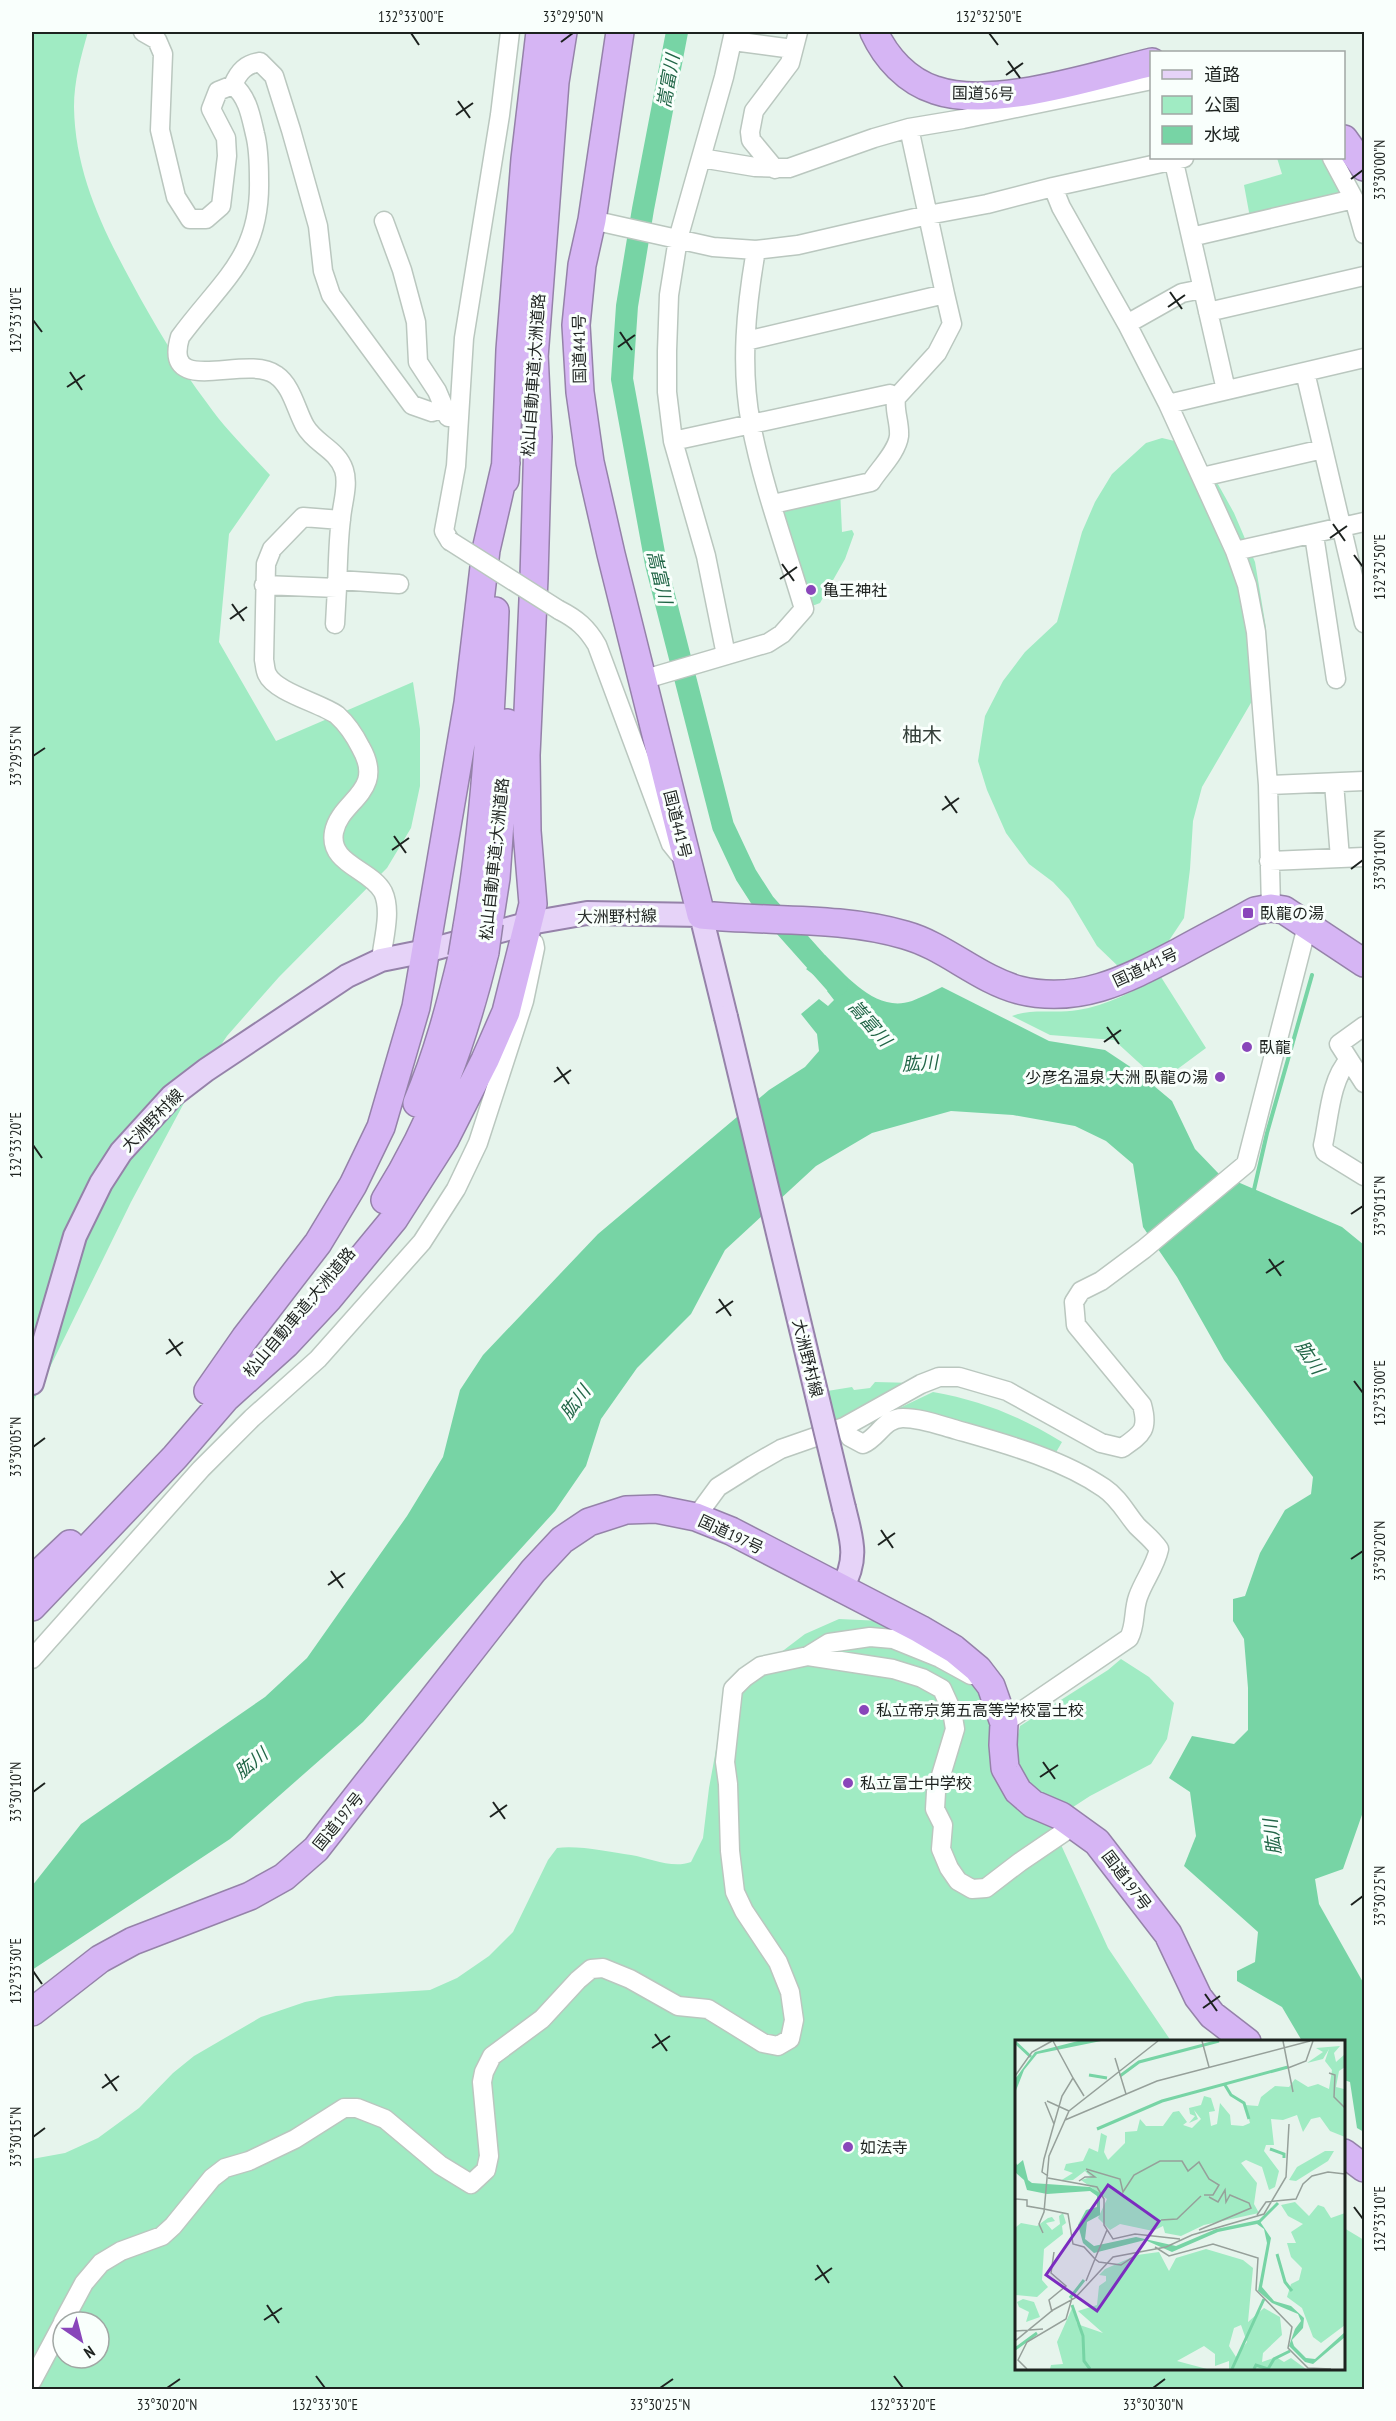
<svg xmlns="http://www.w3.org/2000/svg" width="1396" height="2421" font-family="'PT Sans Narrow','Noto Sans JP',sans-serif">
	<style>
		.green { fill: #a0ebc3; fill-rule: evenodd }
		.water { fill: #77d4a5 }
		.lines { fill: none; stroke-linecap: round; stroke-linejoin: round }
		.stream { stroke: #77d4a5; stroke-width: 4 }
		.river { stroke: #77d4a5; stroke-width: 22 }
		.minor-casing { stroke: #bac7bf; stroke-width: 21 }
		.major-casing { stroke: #9582a9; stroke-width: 26 }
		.highway-casing { stroke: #9582a9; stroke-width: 30 }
		.minor { stroke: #fff; stroke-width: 18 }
		.major { stroke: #e6d3f8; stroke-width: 22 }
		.highway { stroke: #d6b5f4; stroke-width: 27 }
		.minor-bridge-casing { stroke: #bac7bf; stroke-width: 21; stroke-linecap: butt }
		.major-bridge-casing { stroke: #9582a9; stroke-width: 26; stroke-linecap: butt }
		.highway-bridge-casing { stroke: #9582a9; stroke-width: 30; stroke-linecap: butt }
		.minor-bridge { stroke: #fff; stroke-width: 18 }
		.major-bridge { stroke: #e6d3f8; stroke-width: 22 }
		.highway-bridge { stroke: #d6b5f4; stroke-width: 27 }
		.ticks { fill: none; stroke: #1d221f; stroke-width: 2 }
		.poi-dot { fill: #8946ba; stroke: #f9fffc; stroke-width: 2 }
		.labels { text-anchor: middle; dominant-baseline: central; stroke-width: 6; stroke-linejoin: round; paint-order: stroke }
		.street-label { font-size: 16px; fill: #1d221f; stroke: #f9fffc }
		.poi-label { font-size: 16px; fill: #1d221f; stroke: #f9fffc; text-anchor: start }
		.water-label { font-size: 18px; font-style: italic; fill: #216647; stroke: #f9fffc }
		.quarter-label { font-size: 20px; fill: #343f39; stroke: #f9fffc }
		.inset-river { fill: none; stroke: #77d4a5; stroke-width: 3 }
		.inset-road { fill: none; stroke: #96a09a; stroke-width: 1.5 }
		.view { fill: #7b2cbf; fill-opacity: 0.15; stroke: #7b2cbf; stroke-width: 3 }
		.inset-edge { fill: none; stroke: #1d221f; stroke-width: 3 }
		.neatline { fill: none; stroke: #1d221f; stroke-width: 2 }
		.ticks-label { font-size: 15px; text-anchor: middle; fill: #1d221f }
	</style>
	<rect width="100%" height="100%" fill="#e6f4ec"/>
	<path class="green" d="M32,32H88C81,56 74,81 74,107C75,172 102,228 132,283C154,324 179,366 207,403C225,429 249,452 270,475L229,534L219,642L276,741L413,682L420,729V786L411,828L387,868L279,977L227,1036L192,1088L131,1202L32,1404Z
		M1277,158H1332L1354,199L1251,223L1244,185L1282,174Z
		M1162,438L1183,443L1214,477L1234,513L1255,562L1266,628V677L1202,787L1193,821L1190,869L1184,918L1162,951L1121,969L1097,946L1069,899L1053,882L1029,864L1006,833L987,790L978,761L985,716L1003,681L1025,652L1057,622L1082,532L1095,502L1112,474L1146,443Z
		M840,489L842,532L852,530L854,534L845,559L820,603L804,609L773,504Z
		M1161,977L1206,1048L1160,1082L1114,1040L1050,1035L1012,1016C1032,1008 1056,1014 1078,1010C1106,1006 1135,990 1161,977Z
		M875,1382L915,1383L829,1429L821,1392L852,1387L854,1390L870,1388Z
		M933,1392C983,1401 1019,1416 1062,1442L1051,1461L889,1413Z
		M839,1619L882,1621L942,1648L1011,1726L1017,1739L1020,1726L1108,1670L1121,1659L1149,1677L1174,1703L1167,1739L1151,1764L1090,1796L1070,1809L1052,1825L1108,1948L1171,2041L1016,2042V2368H1344V2228L1364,2240V2389H32V2159L65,2153L98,2138L139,2108L173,2073L194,2056L261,2017L305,2002L336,1996L430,1990L457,1978L489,1956L513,1932L548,1860L557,1848C578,1845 610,1852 631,1855C650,1858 672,1869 691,1862L703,1838L709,1788L717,1744L724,1723L734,1703L780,1653L805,1634ZM63,2322H99V2358H63Z"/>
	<path class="water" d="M825,955C848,977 876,1013 912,1001C922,997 932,992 942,987L1049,1041L1105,1050L1135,1070L1172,1101L1195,1149L1219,1174L1342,1227L1364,1245V1809L1343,1869L1315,1879L1319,1904L1364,1984V2132L1357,2128L1350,2082L1344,2080V2042L1302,2041L1282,2007L1237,1981V1971L1255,1962L1258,1932L1184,1866L1196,1836L1190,1792L1169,1778L1192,1736L1234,1744L1248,1730V1688L1244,1639L1233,1621V1599L1245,1596L1260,1553L1285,1510L1311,1494L1313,1477L1224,1360L1177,1277L1143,1227L1133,1164L1106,1141L1075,1126L1013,1115L951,1111L872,1133L816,1166L725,1250L691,1314L637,1368L601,1419L586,1466L555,1511L363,1722L230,1839L32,1970V1886L81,1824L265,1697L307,1658L407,1516L443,1457L460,1390L483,1355L598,1234L769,1090L805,1067L819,1051L817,1034L801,1014L819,999L828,1006L834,1000L827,991L831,988L806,969Z"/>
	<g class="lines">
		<path class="stream" d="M1253,1194L1267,1133L1312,975"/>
		<path class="river" d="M677,32L643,209L627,306L622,379L656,564L723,826L746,875L764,903L837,985"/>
		<g class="minor-casing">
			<path id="minor" d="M143,32L157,40L163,54L160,130L176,197L190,219H206L221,206L227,156L226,138L211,109L218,91L233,85C239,71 246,64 260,62L274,76L291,130L318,226L323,271L331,295L412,405L432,412L444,408
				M733,41L793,49
				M233,85C248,97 251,117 255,134C259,149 259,165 259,180C261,257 221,281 180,337C162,399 246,353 276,375C292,386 296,410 305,426C315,444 337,449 344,470C349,485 342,504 341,519C338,542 338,565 337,588
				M701,158L755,167L789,168L874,138L909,128L963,119L1152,80
				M1173,158L1226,390
				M1332,158L1354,199
				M775,169L751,140L750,132L754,111L790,63L798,32
				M1053,187L1061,207L1127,324L1168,404L1235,551L1247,585L1256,632L1268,785L1271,908
				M592,220L713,247L756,250L798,245L928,215L987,204L1053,187L1184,158
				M384,221L402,270L416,322L418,362L437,391L448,417
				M1191,237L1354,199L1364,234
				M1208,312L1364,276
				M1127,324L1182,293L1202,289
				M746,341L945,294L909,128
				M1305,372L1364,623
				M1168,404L1364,358
				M673,441L890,394L896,398L937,353L952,324L945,294
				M1202,477L1323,449
				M773,504L871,482C879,469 897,452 899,436C900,423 894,411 896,398
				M341,520L303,517L272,549L266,564L264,660C265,664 265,670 267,674C275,692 320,703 337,715C347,724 355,736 361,748C386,792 340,800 334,832C328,864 371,869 383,892C392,911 383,940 381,960
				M1314,535L1336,679
				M450,541L444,531L456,466L464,338L500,115L510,32
				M1235,551L1364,522
				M338,580L399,584
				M264,585L337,588L335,624
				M559,610C577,619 587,628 597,645L671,844L679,854
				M726,655L706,556L673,441L667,392V351L669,295L678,239L724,77L734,32
				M642,680L768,643L782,634L804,609C786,548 763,487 751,424C740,367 746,307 756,250
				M1334,783L1340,858
				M1268,785L1364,781
				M1269,861L1364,857
				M1364,1026L1339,1044L1364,1083
				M1349,1060C1330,1080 1329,1119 1323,1145L1325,1152L1364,1176
				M844,1427L850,1437L863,1444C878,1438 884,1418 903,1418C921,1418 939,1425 957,1430C1006,1444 1062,1459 1104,1488C1119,1498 1126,1513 1137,1526C1145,1534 1152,1539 1159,1549C1155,1567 1144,1580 1138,1597C1133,1611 1136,1625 1129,1638L1004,1723
				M696,1517L718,1487L753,1465L781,1449L844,1427L921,1384L939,1377H959L1007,1391L1101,1443L1122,1448C1142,1434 1149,1430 1142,1405L1076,1325L1074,1302L1081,1291L1101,1281L1144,1249L1246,1164L1307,926
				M808,1656L829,1643L870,1637L893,1639L940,1658L971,1675
				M32,1659L201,1469L252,1418L318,1359L422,1242L456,1189L478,1143L524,1001L535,948L534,943
				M63,2322L84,2283L101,2263L121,2251L162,2236L173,2226L212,2178L225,2168L249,2161L295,2139L344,2108H357L385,2119L440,2165L471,2184L486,2170L489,2156L482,2082L484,2072L492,2056L542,2019L578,1980L591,1969L603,1968L630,1979L678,2006L708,2009L763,2043L778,2046L790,2039L794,2020L790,1992L778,1962L744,1911L735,1892L730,1851L728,1784L725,1762L733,1689L745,1677L761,1666L808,1656L893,1669L922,1678L942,1689L952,1711L955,1729L936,1792L935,1809L943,1825L941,1849L949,1868L958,1881L972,1889L986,1888L1020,1862L1073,1826
				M32,2381L63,2323"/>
		</g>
		<g class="major-casing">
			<path id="major" d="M32,1383L75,1236L101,1183L121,1152L172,1096L206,1070L347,976L381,960L426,951L530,923L587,913L701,915L726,1017
				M841,1590C859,1559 852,1540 844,1508"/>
		</g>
		<g class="highway-casing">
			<path id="highway" d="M620,32L592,220L582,265L576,325L580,392L590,462L611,554L701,915C767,922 840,916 905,935C945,946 978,979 1019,990C1079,1005 1127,979 1179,952C1204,938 1230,925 1255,911L1271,908L1284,910L1364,963
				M874,32C886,58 907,81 935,90C992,110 1093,76 1152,62
				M1344,139L1364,167
				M533,371L555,82L563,32
				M505,480L510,350L525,159L540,32
				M489,923L496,878L507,723
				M467,927C485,823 491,716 495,611
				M417,1103C437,1056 450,1007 462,957
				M385,1200C435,1120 463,1042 485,952
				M208,1391L245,1338L318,1243L353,1185L381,1127L416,1007L468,703L486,550L506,463
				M227,1397L286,1344L329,1298L394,1219L445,1139L485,1060L506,1012L533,904L527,831L526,755L534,578L538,437L534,353
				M32,1580L70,1544
				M32,1607L175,1457L238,1384
				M32,2012L100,1959L133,1941L250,1896L284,1877L316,1849L533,1571L562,1540L589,1522L626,1510L656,1509L696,1517L731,1531L920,1629L954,1649L978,1669L991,1686L1004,1723L1003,1745L1005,1768L1018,1791L1033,1804L1061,1816L1097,1842L1168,1934L1198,1997L1212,2015L1247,2042
				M1344,2153L1364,2168"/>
		</g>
		<use href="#minor" class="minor"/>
		<use href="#major" class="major"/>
		<use href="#highway" class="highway"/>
		<g class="minor-bridge-casing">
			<path id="minor-bridge" d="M450,541L559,610"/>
		</g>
		<g class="major-bridge-casing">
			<path id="major-bridge" d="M726,1017L844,1508"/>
		</g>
		<g class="highway-bridge-casing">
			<path id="highway-bridge" d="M485,952L489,923
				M462,957L467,927"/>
		</g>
		<use href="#minor-bridge" class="minor-bridge"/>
		<use href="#major-bridge" class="major-bridge"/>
		<use href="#highway-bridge" class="highway-bridge"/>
	</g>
	<path class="ticks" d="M411,33L419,45M989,33L998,45M561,42L573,33M1008,61L1020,78M1006,75L1023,63M458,101L470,118M456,115L473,103M1351,179L1363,170M1170,292L1182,309M1168,307L1185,295M33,320L42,332M620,332L632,350M618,347L635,335M70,372L82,390M67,387L85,375M1333,524L1345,541M1330,538L1347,526M1354,555L1363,567M782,564L794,581M780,579L797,567M232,604L244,621M230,619L247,607M33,756L45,748M945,796L957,813M942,810L959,798M394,836L406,853M392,850L409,838M1351,869L1363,860M1107,1027L1119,1044M1104,1042L1121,1030M557,1067L569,1084M554,1082L571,1070M33,1145L42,1158M1351,1214L1363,1206M1269,1259L1281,1276M1266,1273L1284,1261M719,1299L731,1316M716,1313L733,1301M169,1339L181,1356M166,1354L183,1342M1354,1381L1363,1393M33,1447L45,1438M881,1530L893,1548M878,1545L895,1533M1351,1559L1363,1551M331,1571L343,1588M328,1585L345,1573M1043,1762L1055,1779M1040,1777L1058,1765M33,1792L45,1783M493,1802L505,1819M490,1817L507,1805M1351,1905L1363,1896M33,1971L42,1984M1205,1994L1217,2011M1203,2008L1220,1996M655,2034L667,2051M652,2048L670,2036M105,2074L117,2091M102,2088L119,2076M33,2137L45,2128M1354,2207L1363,2219M817,2265L829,2283M815,2280L832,2268M267,2305L279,2323M264,2320L282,2308M316,2376L325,2388M894,2376L903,2388M167,2388L180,2379M660,2388L673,2379M1153,2388L1165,2379"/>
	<g class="poi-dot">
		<circle cx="811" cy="590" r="6"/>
		<rect x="1242" y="907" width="12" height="12" rx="3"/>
		<circle cx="1247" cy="1047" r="6"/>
		<circle cx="1220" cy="1077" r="6"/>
		<circle cx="864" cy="1710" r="6"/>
		<circle cx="848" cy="1783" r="6"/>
		<circle cx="848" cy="2147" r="6"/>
	</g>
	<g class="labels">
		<g class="street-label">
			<text transform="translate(983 93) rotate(1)">国道56号</text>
			<text transform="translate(579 349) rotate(-91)">国道441号</text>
			<text transform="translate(533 375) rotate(-86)">松山自動車道;大洲道路</text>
			<text transform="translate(678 824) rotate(76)">国道441号</text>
			<text transform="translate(494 859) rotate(-84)">松山自動車道;大洲道路</text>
			<text transform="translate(617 916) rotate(-1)">大洲野村線</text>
			<text transform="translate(1145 967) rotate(-25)">国道441号</text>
			<text transform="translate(152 1120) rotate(-46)">大洲野村線</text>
			<text transform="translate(299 1312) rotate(-50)">松山自動車道;大洲道路</text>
			<text transform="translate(808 1358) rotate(76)">大洲野村線</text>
			<text transform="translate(731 1534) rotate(25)">国道197号</text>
			<text transform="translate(338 1821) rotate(-51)">国道197号</text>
			<text transform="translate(1127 1880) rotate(53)">国道197号</text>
		</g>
		<g class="poi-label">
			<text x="823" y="590">亀王神社</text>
			<text x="1260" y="913">臥龍の湯</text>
			<text x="1259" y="1047">臥龍</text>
			<text x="1208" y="1077" text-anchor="end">少彦名温泉 大洲 臥龍の湯</text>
			<text x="876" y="1710">私立帝京第五高等学校冨士校</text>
			<text x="860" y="1783">私立冨士中学校</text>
			<text x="860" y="2147">如法寺</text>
		</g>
		<g class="water-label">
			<text transform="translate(668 81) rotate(-80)">嵩富川</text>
			<text transform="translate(660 577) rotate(77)">嵩富川</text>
			<text transform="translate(870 1023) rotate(49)">嵩富川</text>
			<text transform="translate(920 1063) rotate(-3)">肱川</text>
			<text transform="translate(1310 1357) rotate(57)">肱川</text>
			<text transform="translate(575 1402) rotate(-53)">肱川</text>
			<text transform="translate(251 1763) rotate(-39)">肱川</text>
			<text transform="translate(1272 1837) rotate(-97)">肱川</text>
		</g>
		<g class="quarter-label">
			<text x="922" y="735">柚木</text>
		</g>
	</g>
	<g transform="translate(1015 2040)">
		<rect width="330" height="330" fill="#e6f4ec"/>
		<path d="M325,6L319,13L321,22L330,14V27L324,31L321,47L329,49L330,36V97L315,91L305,77L296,79L288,92L282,75L268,80L256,79L259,105H251L249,111L264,131L260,147L254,150L247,127L231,120L226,123L242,143L239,164L244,173L189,185L166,196L150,193L148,186L138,191L105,184L95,190L83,178L92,159L66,140L76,137L70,131L58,140L45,141L58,133L49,130L51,124L68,121L74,108L83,112L86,93L92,96L89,112L93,120L110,103V92L122,91L125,79L131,86H148L158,72L164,71L172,82L168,85L177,88L186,79L179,70L183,79L174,83L180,76L175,74L174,68L186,65L189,56L196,58L200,71L194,72L196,86L202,84L205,63L215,75L216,85L228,86L235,83L230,65L243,66L246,57L260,46L274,47L280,39L293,47L303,44L314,49L317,30L310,21L314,9L308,19L292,23L308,12L301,8ZM310,111H319L313,121L281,141L274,140L282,127ZM280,162L294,176L303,165L309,167L316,178L330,173V285L306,303L298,297L287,268L272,257L276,244L284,240L287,228L276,217L272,203H281L276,192L288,184L273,176L266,165ZM48,173L51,183L47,186L48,194L29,209L27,240L33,247L22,257L0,255L1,187L6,183L22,186L33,178L37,177L40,181L31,183L37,190L45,184L44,176ZM191,209L228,220L238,228L233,282L249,268L265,277L267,295L248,313L247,322L261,317L269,322L276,318L291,329H214V321L200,326V314L189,306L162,321L192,329H35L36,325L48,324L42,302L58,266L62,284L88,293L63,271L82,265L84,246L91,241V236L84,235L90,229L122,215L144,212L154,231L161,218ZM226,285L232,302L221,317L214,306L219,288ZM8,259L19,262L25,277L11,282L14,272L4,267L2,262Z" fill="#a0ebc3" fill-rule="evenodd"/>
		<path d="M63,1H86L22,14L9,30L0,53V39L20,12ZM8,120L13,140L17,143L75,147L85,153V175L72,182L70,199L79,206L121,197L161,206L201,189L244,180L256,198L247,247L259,261L276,266L289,278L288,288L277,300L279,306L291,318L300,319L330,292V297L298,324L290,322L274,306L280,289L286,281L283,274L257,263L243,251L252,203L249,189L242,184L203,192L157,212L130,200L79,213L68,203L63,185L71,170L82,167V156L75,151L32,154L12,150L9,140L0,132V121L2,125Z" fill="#77d4a5"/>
		<path class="inset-river" d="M0,2L16,17M74,35L92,38M105,36L124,22L204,1M210,45L216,55L229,63L234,79M82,89L147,61L273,27M255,109L269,114V118M244,182L263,163M262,214L270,242L277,251M55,258L69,240M57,265L68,296L69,321L75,329M0,309L22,293M217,329L249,259M239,329L241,325L253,329L259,319L275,311"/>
		<path class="inset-road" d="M187,1L194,27M268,1L278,52M100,18L111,54M273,28L291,21L298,1M314,33L320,35L319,57L330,68M0,36L17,12L37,1M58,38L69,56M32,61L54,71M30,62L39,84M50,80L142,41L295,1M71,129L105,139L108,152L119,135L145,121H167L173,131L184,122L194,139L204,145L198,155H189M33,136L27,132L29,119L47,56L58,38L38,1M33,138L82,147L89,159V185L98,199L120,194L165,199M64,141L70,137H80L72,131M0,159L12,160V166L29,169M29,169L53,174L58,204L69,207L80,219L71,241M242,175L251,162L281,159L288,144L297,136L313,132L330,134M146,180L162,179L186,156M92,190L80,219L84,222L106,225L124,213M184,190L236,168L234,163L215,155L211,162L210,150L203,162L194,157M28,193L24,184L29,172L34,116L54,71L143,1M140,207L154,216L198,204L243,218L241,250L277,287L273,308L293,328L316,329M37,272L34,260L51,246L36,233L39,212M0,291L28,289M0,301L38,270L60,258L98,217L151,207L177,195L249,174L271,137L274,84M12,329L3,320L12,302L51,279L57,258"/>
		<path class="view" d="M93,145L144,181L82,271L31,235Z"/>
		<rect width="330" height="330" class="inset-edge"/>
	</g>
	<rect width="1396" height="2421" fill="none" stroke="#f9fffc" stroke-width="66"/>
	<rect x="1150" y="51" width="195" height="108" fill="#f9fffc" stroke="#a1a7a4" stroke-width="1.5"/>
	<rect x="1162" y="70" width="30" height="9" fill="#e6d3f8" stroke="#a1a7a4" stroke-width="1.5"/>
	<text x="1204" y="81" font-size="18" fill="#1d221f">道路</text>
	<rect x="1162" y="96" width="30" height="18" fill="#a0ebc3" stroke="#a1a7a4" stroke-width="1.5"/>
	<text x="1204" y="111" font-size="18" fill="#1d221f">公園</text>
	<rect x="1162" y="126" width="30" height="18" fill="#77d4a5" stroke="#a1a7a4" stroke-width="1.5"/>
	<text x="1204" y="141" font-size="18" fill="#1d221f">水域</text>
	<g transform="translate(81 2340) rotate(145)"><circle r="28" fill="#f9fffc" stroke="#a1a7a4" stroke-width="1.5"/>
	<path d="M0-4.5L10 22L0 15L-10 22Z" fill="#8946ba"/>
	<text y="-9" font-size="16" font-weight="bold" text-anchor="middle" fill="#1d221f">N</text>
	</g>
	<rect x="33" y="33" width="1330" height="2355" class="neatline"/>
	<g class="ticks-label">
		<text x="411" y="22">132°33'00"E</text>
		<text x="573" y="22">33°29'50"N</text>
		<text x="989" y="22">132°32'50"E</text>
		<text transform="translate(1380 170) rotate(-90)" y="5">33°30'00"N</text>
		<text transform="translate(16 320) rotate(-90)" y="5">132°33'10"E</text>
		<text transform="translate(1380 567) rotate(-90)" y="5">132°32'50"E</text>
		<text transform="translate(16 756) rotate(-90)" y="5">33°29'55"N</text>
		<text transform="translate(1380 860) rotate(-90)" y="5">33°30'10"N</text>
		<text transform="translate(16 1145) rotate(-90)" y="5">132°33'20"E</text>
		<text transform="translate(1380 1206) rotate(-90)" y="5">33°30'15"N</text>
		<text transform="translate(1380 1393) rotate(-90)" y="5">132°33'00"E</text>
		<text transform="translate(16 1447) rotate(-90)" y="5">33°30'05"N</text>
		<text transform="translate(1380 1551) rotate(-90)" y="5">33°30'20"N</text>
		<text transform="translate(16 1792) rotate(-90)" y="5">33°30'10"N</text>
		<text transform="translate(1380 1896) rotate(-90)" y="5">33°30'25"N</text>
		<text transform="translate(16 1971) rotate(-90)" y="5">132°33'30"E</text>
		<text transform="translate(16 2137) rotate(-90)" y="5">33°30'15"N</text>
		<text transform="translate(1380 2219) rotate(-90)" y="5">132°33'10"E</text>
		<text x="167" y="2410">33°30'20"N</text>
		<text x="325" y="2410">132°33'30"E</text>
		<text x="660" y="2410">33°30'25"N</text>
		<text x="903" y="2410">132°33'20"E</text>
		<text x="1153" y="2410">33°30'30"N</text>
	</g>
</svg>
